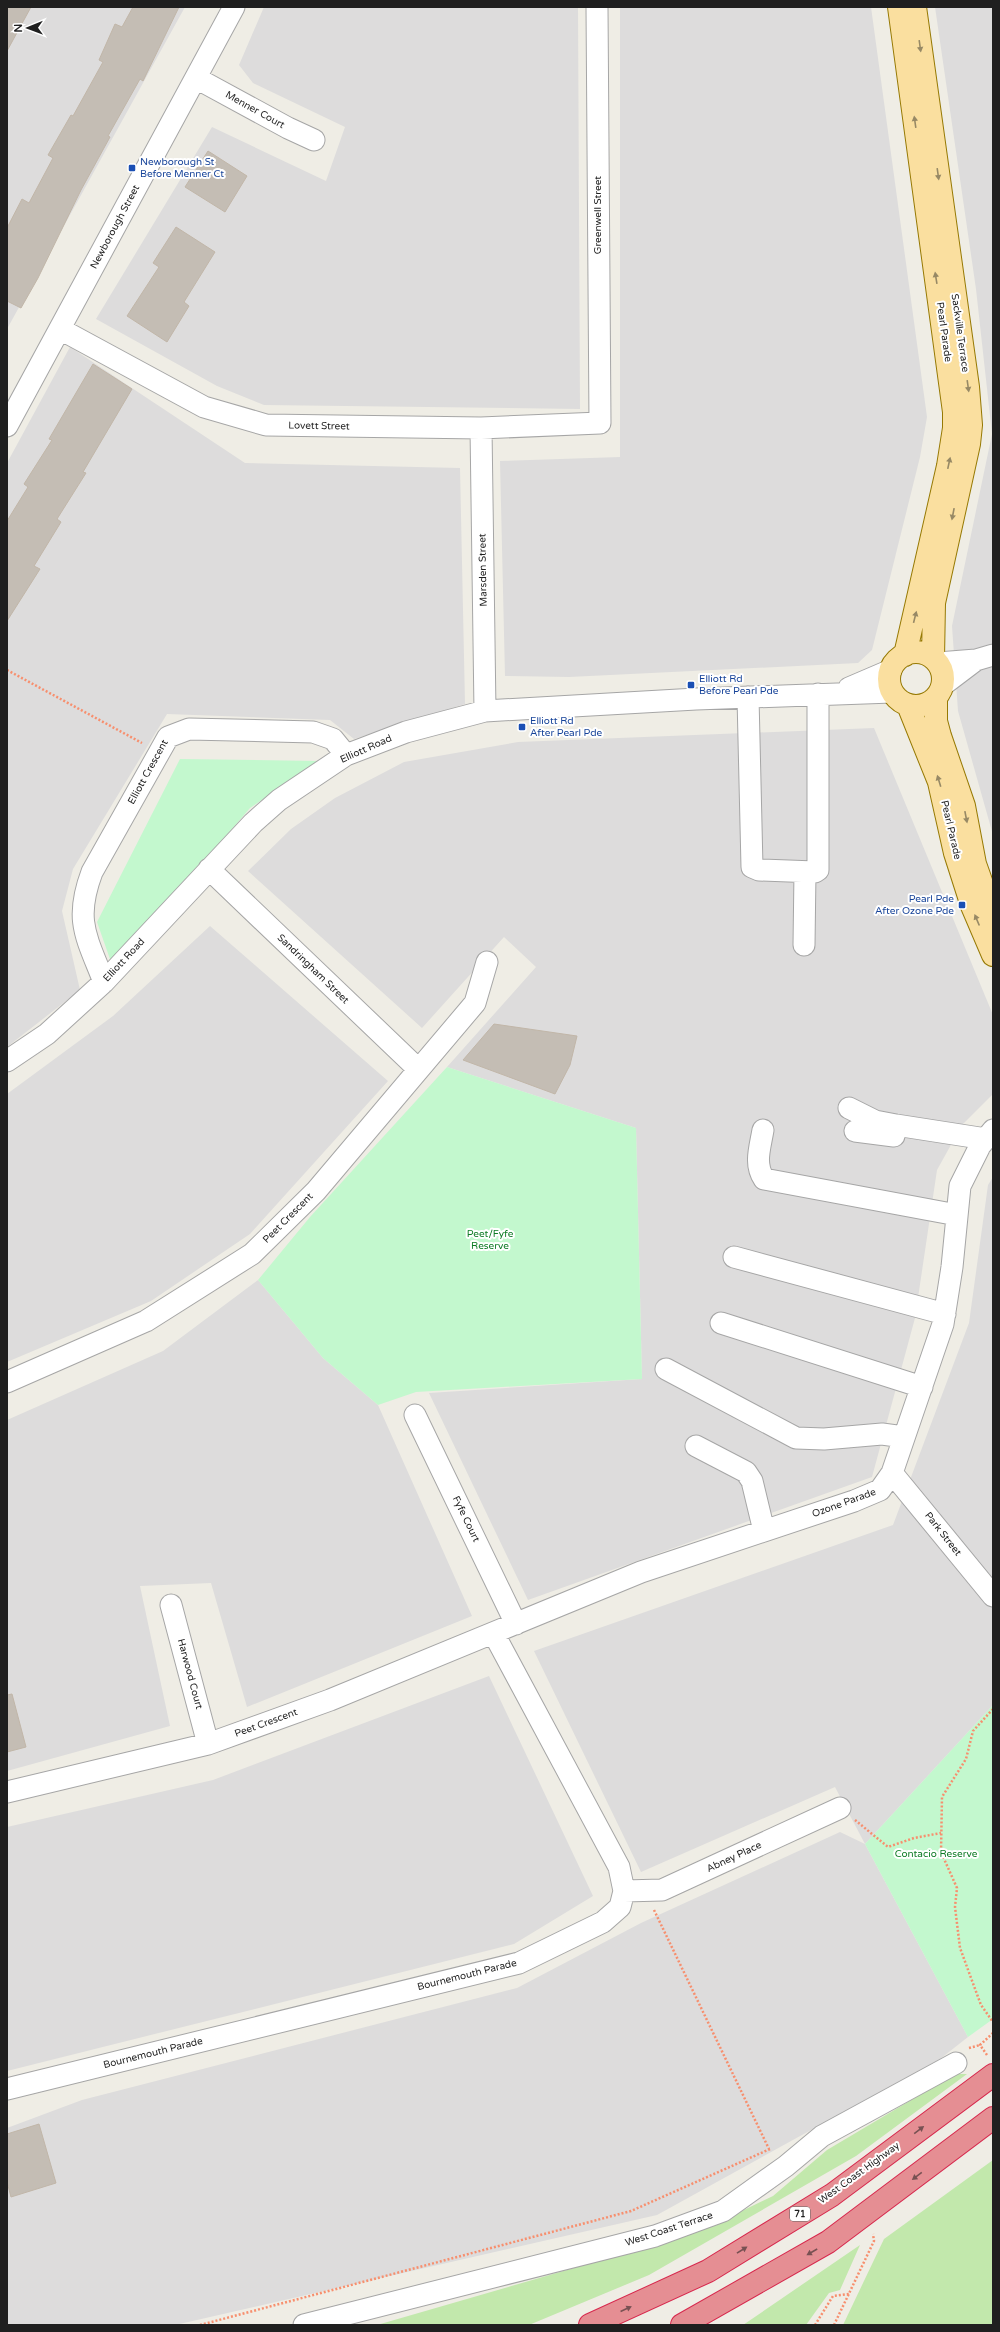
<svg xmlns="http://www.w3.org/2000/svg" width="1000" height="2332" font-family="'Varela Round',sans-serif">
	<style>
		.residential { fill: #dddcdc }
		.grass { fill: #c2e8ac }
		.park { fill: #c3f8ce }
		.building { fill: #c4bdb4; stroke: #c1b6a8 }
		.lines { fill: none; stroke-linecap: round; stroke-linejoin: round }
		.minor-casing { stroke: #a6a6a6; stroke-width: 23 }
		.major-casing { stroke: #967903; stroke-width: 24 }
		.highway-casing { stroke: #d7284d; stroke-width: 24 }
		.path { stroke: #f78f6e; stroke-width: 2.5; stroke-dasharray: 2 2; stroke-linecap: butt }
		.minor { stroke: #fff; stroke-width: 21 }
		.major { stroke: #fadf9f; stroke-width: 22 }
		.highway { stroke: #e58e93; stroke-width: 22 }
		.oneway { fill: #978965 }
		.oneway2 { fill: #785153 }
		.transit-dot { fill: #1a4fb4; stroke: #fff; stroke-width: 1.5 }
		.labels { text-anchor: middle; dominant-baseline: central; stroke-width: 4; stroke-linejoin: round; paint-order: stroke }
		.shield { fill: #fff; stroke: #626262; stroke-width: 1 }
		.shield-label { font-size: 9px; font-weight: bold; fill: #1f1f1f }
		.street-label { font-size: 10px; fill: #1f1f1f; stroke: #fff }
		.transit-label { font-size: 10px; fill: #164399; stroke: #fff; text-anchor: start }
		.park-label { font-size: 10px; fill: #0e7b25; stroke: #fff }
	</style>
	<rect width="100%" height="100%" fill="#efede5"/>
	<path class="residential" d="M7,7H185L7,329Z
		M264,7H578L580,409L264,405L217,386L96,319L212,127L326,181L345,127L253,83L239,65Z
		M620,7H871L927,417L920,457L872,650L858,663L569,677L505,676L500,461L620,457Z
		M935,7H993V835L958,711L952,626L992,434L976,289Z
		M70,347L245,463L460,468L465,704L354,739L330,720L167,714L73,869L62,911L80,990L7,1047V463Z
		M874,728L993,1015V1094L962,1125L937,1170L915,1318L872,1477L528,1600L429,1393L642,1379L636,1128L447,1067L536,967L504,937L422,1028L248,871L291,829L335,798L404,762L518,742Z
		M210,926L388,1081L250,1234L151,1301L7,1362V1094L113,1016Z
		M993,1177V1705L865,1844L968,2037L940,2059L657,2215L175,2325H7V2128L82,2100L517,1988L641,1923L840,1832L865,1844L835,1787L641,1872L534,1651L893,1525L969,1323L988,1185Z
		M258,1280L323,1358L378,1405L472,1616L247,1707L211,1583L140,1586L170,1726L7,1771V1420L163,1351Z
		M489,1676L593,1896L514,1944L7,2071V1827L213,1780Z"/>
	<path class="grass" d="M955,2074H967L856,2156L649,2275L529,2325H377L626,2253L721,2221L773,2196L827,2150Z
		M993,2160V2325H843L884,2239Z
		M860,2245L840,2290L829,2293L806,2325H743Z"/>
	<path class="park" d="M180,759L320,761L250,808L197,870L111,962L97,922Z
		M447,1067L636,1128L642,1379L416,1392L378,1405L323,1358L258,1280L310,1217Z
		M993,1705V2019L968,2037L865,1844Z"/>
	<path class="building" d="M7,7H31L7,51Z
		M133,7H179L143,81L140,79L108,136L110,137L81,190L38,278L21,308L7,301V228L22,199L29,203L53,158L48,155L71,115L73,116L103,62L99,60L115,24L122,27Z
		M208,151L247,176L225,212L185,187Z
		M176,227L215,252L184,302L189,306L167,342L127,316L159,267L153,263Z
		M93,364L132,389L83,472L86,473L57,519L61,522L34,566L40,569L7,621V521L28,487L24,484L52,440L49,439Z
		M494,1024L577,1036L570,1065L555,1094L463,1060Z
		M12,1694L26,1747L7,1752V1695Z
		M39,2124L56,2183L11,2197L7,2182V2134Z"/>
	<g class="lines">
		<g class="minor-casing">
			<path id="minor" d="M196,78L288,128L314,140
				M60,329L204,407L266,425L481,428L600,423L597,7
				M7,426L234,7
				M481,428L485,711
				M938,663L976,660L993,655
				M943,685L976,660
				M849,688L891,670
				M748,697L752,867L759,870L815,872L818,870V694
				M209,869L417,1068
				M804,945L805,872
				M104,982C86,936 74,920 92,872L168,737L189,729L313,732L333,739L346,755
				M7,1061L47,1034L104,982L253,823L279,800L346,755L406,732L485,711L696,699L892,692
				M849,1108L875,1121L896,1125L986,1139
				M763,1130C760,1148 754,1164 764,1179L957,1215
				M855,1131L894,1136
				M734,1257L945,1314
				M721,1323L922,1387
				M666,1369L796,1438L824,1439L882,1434L904,1437
				M7,1382L146,1321L252,1254L316,1191L475,1003L487,962
				M415,1415L516,1624
				M696,1446L746,1472L752,1481L764,1531
				M892,1473L993,1596
				M171,1605L208,1744
				M7,1792L208,1744L330,1700L641,1572L854,1501L880,1490L892,1473L943,1324L952,1267L960,1186L980,1146L993,1130
				M624,1891L662,1890L840,1808
				M7,2089L519,1963L603,1922L620,1907L624,1891L619,1867L494,1634
				M304,2325L655,2236L723,2211L786,2166L822,2136L956,2063"/>
		</g>
		<g class="major-casing">
			<path id="major" d="M899,7L954,412V428L948,466L905,655
				M915,7L968,387L971,425L969,444L934,603L933,658
				M889 679a27 27 0 1 1 54 0a27 27 0 1 1-54 0Z
				M936,699V721L940,736L964,806L975,864L993,915
				M908,705L939,782L955,853L972,906L993,955"/>
		</g>
		<g class="highway-casing">
			<path id="highway" d="M590,2325L708,2271L832,2195L993,2075
				M682,2325L828,2242L993,2118"/>
		</g>
		<path class="path" d="M7,670L142,743
			M993,1709L973,1731L966,1759L942,1797L941,1852L957,1888L955,1907L960,1948L981,2005L993,2022
			M855,1820L888,1847L914,1838L941,1833
			M654,1910L769,2149
			M969,2048L980,2045
			M987,2055L980,2045L993,2033
			M200,2325L631,2211L770,2149
			M815,2325L833,2296L849,2294
			M834,2325L874,2241L873,2234"/>
		<use href="#minor" class="minor"/>
		<use href="#major" class="major"/>
		<use href="#highway" class="highway"/>
	</g>
	<defs><path id="oneway-solid" d="M-6-.8H1V-3.2L6.5 0L1 3.2V.8H-6Z"/></defs>
	<g class="oneway">
		<use href="#oneway-solid" transform="translate(920 46) rotate(82)"/>
		<use href="#oneway-solid" transform="translate(915 122) rotate(-98)"/>
		<use href="#oneway-solid" transform="translate(938 174) rotate(82)"/>
		<use href="#oneway-solid" transform="translate(936 278) rotate(-99)"/>
		<use href="#oneway-solid" transform="translate(968 386) rotate(82)"/>
		<use href="#oneway-solid" transform="translate(949 463) rotate(-78)"/>
		<use href="#oneway-solid" transform="translate(953 514) rotate(101)"/>
		<use href="#oneway-solid" transform="translate(915 617) rotate(-76)"/>
		<use href="#oneway-solid" transform="translate(939 781) rotate(-107)"/>
		<use href="#oneway-solid" transform="translate(966 817) rotate(79)"/>
		<use href="#oneway-solid" transform="translate(977 920) rotate(-113)"/>
	</g>
	<g class="oneway2">
		<use href="#oneway-solid" transform="translate(919 2130) rotate(-37)"/>
		<use href="#oneway-solid" transform="translate(917 2176) rotate(143)"/>
		<use href="#oneway-solid" transform="translate(742 2250) rotate(-32)"/>
		<use href="#oneway-solid" transform="translate(812 2252) rotate(150)"/>
		<use href="#oneway-solid" transform="translate(626 2309) rotate(-25)"/>
	</g>
	<g class="transit-dot">
		<rect x="128" y="164" width="8" height="8" rx="2"/>
		<rect x="687" y="681" width="8" height="8" rx="2"/>
		<rect x="518" y="723" width="8" height="8" rx="2"/>
		<rect x="958" y="901" width="8" height="8" rx="2"/>
	</g>
	<g class="labels">
		<rect class="shield" x="790" y="2207" width="20" height="14" rx="3"/>
		<g class="shield-label">
			<text x="800" y="2214">71</text>
		</g>
		<g class="street-label">
			<text transform="translate(255 110) rotate(29)">Menner Court</text>
			<text transform="translate(598 215) rotate(-90)">Greenwell Street</text>
			<text transform="translate(115 227) rotate(-62)">Newborough Street</text>
			<text transform="translate(944 332) rotate(82)">Pearl Parade</text>
			<text transform="translate(960 333) rotate(82)">Sackville Terrace</text>
			<text transform="translate(319 426) rotate(1)">Lovett Street</text>
			<text transform="translate(483 570) rotate(-91)">Marsden Street</text>
			<text transform="translate(366 749) rotate(-24)">Elliott Road</text>
			<text transform="translate(148 772) rotate(-61)">Elliott Crescent</text>
			<text transform="translate(951 830) rotate(77)">Pearl Parade</text>
			<text transform="translate(124 960) rotate(-47)">Elliott Road</text>
			<text transform="translate(313 969) rotate(44)">Sandringham Street</text>
			<text transform="translate(288 1218) rotate(-45)">Peet Crescent</text>
			<text transform="translate(844 1503) rotate(-20)">Ozone Parade</text>
			<text transform="translate(466 1519) rotate(64)">Fyfe Court</text>
			<text transform="translate(943 1534) rotate(52)">Park Street</text>
			<text transform="translate(190 1674) rotate(75)">Harwood Court</text>
			<text transform="translate(266 1723) rotate(-20)">Peet Crescent</text>
			<text transform="translate(734 1857) rotate(-25)">Abney Place</text>
			<text transform="translate(467 1975) rotate(-14)">Bournemouth Parade</text>
			<text transform="translate(153 2053) rotate(-14)">Bournemouth Parade</text>
			<text transform="translate(859 2173) rotate(-36)">West Coast Highway</text>
			<text transform="translate(669 2229) rotate(-18)">West Coast Terrace</text>
		</g>
		<g class="transit-label">
			<text x="140" y="162">Newborough St<tspan x="140" dy="12">Before Menner Ct</tspan></text>
			<text x="699" y="679">Elliott Rd<tspan x="699" dy="12">Before Pearl Pde</tspan></text>
			<text x="530" y="721">Elliott Rd<tspan x="530" dy="12">After Pearl Pde</tspan></text>
			<text x="954" y="899" text-anchor="end">Pearl Pde<tspan x="954" dy="12">After Ozone Pde</tspan></text>
		</g>
		<g class="park-label">
			<text x="490" y="1234">Peet/Fyfe<tspan x="490" dy="12">Reserve</tspan></text>
			<text x="936" y="1854">Contacio Reserve</text>
		</g>
	</g>
	<rect width="1000" height="2332" fill="none" stroke="#1f1f1f" stroke-width="16"/>
	<g transform="translate(28 28) rotate(269)" stroke="#ffffff" stroke-width="3" paint-order="stroke">
	<path d="M0-3L7 15L0 10L-7 15Z" fill="#1f1f1f"/>
	<text y="-6" font-size="11" font-weight="bold" text-anchor="middle" fill="#1f1f1f">N</text>
	</g>
</svg>
